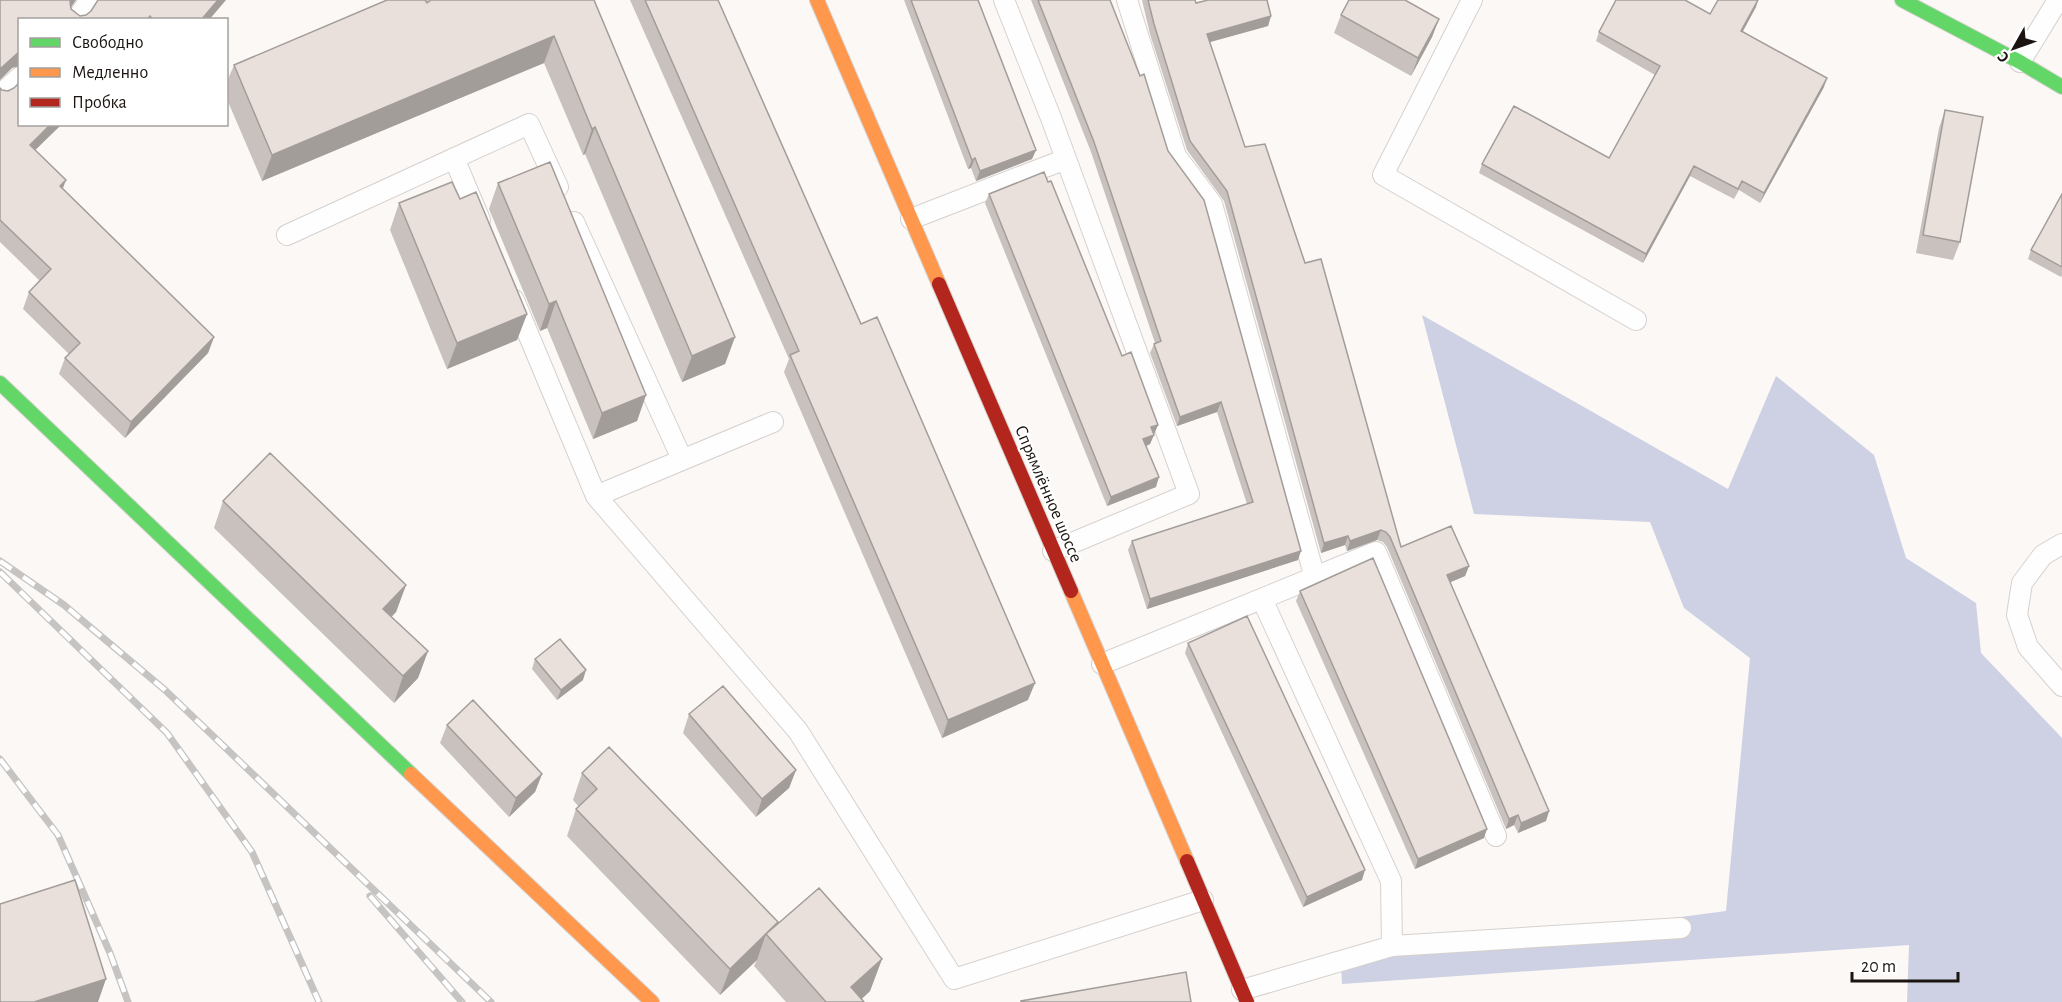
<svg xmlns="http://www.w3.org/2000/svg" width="2062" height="1002" font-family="'Alegreya Sans',sans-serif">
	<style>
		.forest { fill: #ced0e3 }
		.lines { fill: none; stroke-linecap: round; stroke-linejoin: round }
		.lane-casing { stroke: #d6d1ce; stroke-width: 22 }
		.fast-casing { stroke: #d6d1ce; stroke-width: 16 }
		.slow-casing { stroke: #d6d1ce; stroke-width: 16 }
		.jam-casing { stroke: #d6d1ce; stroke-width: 16 }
		.lane { stroke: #fefefe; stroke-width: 20 }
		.fast { stroke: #63d668; stroke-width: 14 }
		.slow { stroke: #ff974d; stroke-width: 14 }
		.jam { stroke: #b3261e; stroke-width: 14 }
		.rail-casing { stroke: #c5c4c3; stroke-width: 7 }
		.rail { stroke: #fff; stroke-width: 4.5; stroke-dasharray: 14; stroke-linecap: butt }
		.wall { fill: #c8c1bd }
		.shaded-wall { fill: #a39d9a }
		.building { fill: #e9e0dc; stroke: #a39d9a; stroke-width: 1.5 }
		.labels { text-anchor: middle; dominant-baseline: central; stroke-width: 4.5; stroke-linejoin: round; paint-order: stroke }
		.street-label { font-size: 18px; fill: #1b1410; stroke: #fff }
	</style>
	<rect width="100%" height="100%" fill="#fbf8f6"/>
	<path class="forest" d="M1422,315L1728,489L1776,376L1874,455L1906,558L1976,603L1981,653L2062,738V1002H1907L1909,945L1342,984L1341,962L1726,911L1750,658L1684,608L1650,522L1474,514Z"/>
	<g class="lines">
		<g class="lane-casing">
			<path id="lane" d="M1004,0L1051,118L1189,494L1053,551
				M1127,0L1176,156L1212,204L1315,578
				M1472,0L1383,175L1636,320
				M76,20L90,0
				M2020,62L2058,0
				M0,95L20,77
				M454,158L480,220
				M911,219L1066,159
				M574,222L682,459
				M287,235L529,124L558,187
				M514,300L596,496L798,731L954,979L1203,900
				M596,496L773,422
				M2062,544L2043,555L2022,583L2017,615L2028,647L2062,686
				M1262,599L1391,881L1392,946
				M1102,664L1376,552L1496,836
				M1242,990L1392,946L1681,928"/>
		</g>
		<g class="fast-casing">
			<path id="fast" d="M1902,0L2020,62L2062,87
				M0,383L411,774"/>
		</g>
		<g class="slow-casing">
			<path id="slow" d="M817,0L939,284
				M1071,591L1187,861
				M411,774L652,1002"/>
		</g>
		<g class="jam-casing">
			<path id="jam" d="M939,284L1071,591
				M1187,861L1247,1002"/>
		</g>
		<use href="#lane" class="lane"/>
		<use href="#fast" class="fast"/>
		<use href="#slow" class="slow"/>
		<use href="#jam" class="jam"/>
		<g class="rail-casing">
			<path id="rail" d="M0,561L64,605L165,690L491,1002
				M0,572L167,733L252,852L319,1002
				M0,759L58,835L110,953L128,1002
				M370,896L462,1002"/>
		</g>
		<use href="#rail" class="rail"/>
	</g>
	<path class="wall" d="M426,0H594L735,337L725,364L682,382L585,154L583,155L544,63L262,181L226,97V84L234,65L426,1Z
		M630,0H718L1028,700L942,738L784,372L789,359Z
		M904,0H978L1036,150L1032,159L976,181L971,168L968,169Z
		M1031,0H1110L1298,560L1147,609L1128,550L1132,541L1247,504L1217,412L1177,426L1150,353L1154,344L1155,343L1091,152Z
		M1142,0H1195L1196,3L1271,16L1268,26L1210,42L1245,147L1401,547L1469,566L1465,576L1450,582L1549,811L1546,821L1518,833L1514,825L1506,829L1387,547L1383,542L1377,540L1347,551L1345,545L1321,553L1224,201L1187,150L1150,34Z
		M1756,7L1743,31L1824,87L1760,203L1739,190L1734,199L1690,176L1643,263L1479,173L1482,164L1609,158L1655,75L1596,41L1599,32Z
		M1341,15L1439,19L1432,37L1411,76L1334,33Z
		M0,88L20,124H62L35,150L63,189L214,337L208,353L125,438L59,374L65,358L69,354L23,309L29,292L40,281L0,242Z
		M1945,110L1960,242L1953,260L1916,253L1939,128Z
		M498,183L646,395L637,421L593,439L547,328L540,331L489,209Z
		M989,194L1122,356L1158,425L1150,444L1146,446L1156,487L1107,506L985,203Z
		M2062,194V275L2061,277L2028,259L2031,250Z
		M399,203L527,314L517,340L447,369L390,230Z
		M223,501L406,585L396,612L391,617L428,651L418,678L394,703L214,528Z
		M1300,591L1484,838L1415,869L1296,601Z
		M1188,643L1362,880L1303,907L1185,653Z
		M535,659L583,680L557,700L532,669Z
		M689,714L796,770L789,788L756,817L683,733Z
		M447,725L542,774L535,792L509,817L440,743Z
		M582,773L777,924L882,959L870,991L862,999L864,1002H786L754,966L757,960L720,995L567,836L576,809L579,807L573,800Z"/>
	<path class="shaded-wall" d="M71,0H76L64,18L70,2Z
		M218,0H226L209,20H201Z
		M1758,0L1756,7L1738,40L1741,31Z
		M1271,16L1268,26L1203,44L1207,34Z
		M1439,19L1432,37L1411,76L1418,58Z
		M554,36L544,63L262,181L272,155Z
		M20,51V66L12,68L0,80V69Z
		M1827,78L1824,87L1760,203L1764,193Z
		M51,124H62L24,161L30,145Z
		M595,127L585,154L583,155L592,129Z
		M1036,150L1032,159L976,181L980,171Z
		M975,158L971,168L968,169L972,160Z
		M1694,166L1690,176L1643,263L1646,254Z
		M66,180L60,196V186Z
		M556,301L547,328L540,331L549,304Z
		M527,314L517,340L447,369L457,343Z
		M214,337L208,353L125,438L131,422Z
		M735,337L725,364L682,382L692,356Z
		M646,395L637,421L593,439L602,413Z
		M1221,402L1217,412L1177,426L1180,417Z
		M1158,425L1154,434L1147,436L1151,427Z
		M1154,435L1150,444L1140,449L1143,439Z
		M1159,477L1156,487L1107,506L1111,497Z
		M1381,530L1377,540L1347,551L1350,541Z
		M1348,536L1345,545L1321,553L1324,543Z
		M1301,551L1298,560L1147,609L1150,599Z
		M1469,566L1465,576L1444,585L1447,575Z
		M406,585L396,612L374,635L383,609Z
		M428,651L418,678L394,703L403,676Z
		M586,670L583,680L557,700L561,690Z
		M1035,683L1028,700L942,738L948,720Z
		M796,770L789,788L756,817L762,799Z
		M542,774L535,792L509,817L516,798Z
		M1549,811L1546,821L1518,833L1521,823Z
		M1518,815L1514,825L1506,829L1509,819Z
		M1487,829L1484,838L1415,869L1418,859Z
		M1365,870L1362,880L1303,907L1307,897Z
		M778,922L772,940L766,934L757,960L720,995L730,969Z
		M882,959L870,991L858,1002L851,987Z
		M106,979L98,1002H34Z"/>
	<path class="building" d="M0,0H71L70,2L71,9L80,16L86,15L91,11L98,0H218L201,20H153L150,16L147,20H20V51L0,69Z
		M387,0H425L427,3L431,0H594L735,337L692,356L595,127L592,129L554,36L272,155L234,65Z
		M645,0H718L861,324L877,317L1035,683L948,720L790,355L799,351Z
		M911,0H978L1036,150L980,171L975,158L972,160Z
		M1038,0H1110L1140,76L1144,74L1168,151L1204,200L1301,551L1150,599L1132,541L1253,502L1221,402L1180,417L1154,344L1161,341L1094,142Z
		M1148,0H1195L1196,3L1208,0H1267L1271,16L1207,34L1245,147L1265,144L1305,263L1321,259L1401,547L1451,526L1469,566L1447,575L1549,811L1521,823L1518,815L1509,819L1390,537L1386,532L1381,530L1350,541L1348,536L1324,543L1227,191L1190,141L1154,24Z
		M1349,0H1405L1439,19L1418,58L1341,15Z
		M1616,0H1685L1710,14L1718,0H1758L1741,31L1827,78L1764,193L1742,181L1738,189L1694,166L1646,254L1482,164L1514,106L1609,158L1660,66L1599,32Z
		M20,82V124H51L30,145L66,180L60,186L214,337L131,422L65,358L80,343L29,292L51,269L0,220V88L2,90L8,91L14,88Z
		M1945,110L1983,117L1960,242L1923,235Z
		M550,162L646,395L602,413L556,301L549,304L498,183Z
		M1044,172L1048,182L1051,181L1122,356L1131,352L1158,425L1151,427L1154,435L1143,439L1159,477L1111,497L989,194Z
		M452,182L460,199L476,192L527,314L457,343L399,203Z
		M2062,194V267L2031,250Z
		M270,453L406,585L383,609L428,651L403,676L223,501Z
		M1373,558L1487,829L1418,859L1300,591Z
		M1247,616L1365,870L1307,897L1188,643Z
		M560,639L586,670L561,690L535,659Z
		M723,686L796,770L762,799L689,714Z
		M473,700L542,774L516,798L447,725Z
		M609,747L778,922L730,969L576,809L597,789L582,773Z
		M75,880L106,979L34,1002H0V904Z
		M819,888L882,959L851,987L864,1002H826L766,934Z
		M1186,972L1191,1002H1021V1001Z"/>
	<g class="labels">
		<g class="street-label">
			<text transform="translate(1048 494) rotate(67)">Спрямлённое шоссе</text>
		</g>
	</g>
	<rect x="18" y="18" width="210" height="108" fill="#ffffff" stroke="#a4a19f" stroke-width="1.5"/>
	<rect x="30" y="38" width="30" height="9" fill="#63d668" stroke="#a4a19f" stroke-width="1.5"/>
	<text x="72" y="48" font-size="18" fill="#1b1410">Свободно</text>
	<rect x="30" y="68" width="30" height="9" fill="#ff974d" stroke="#a4a19f" stroke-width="1.5"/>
	<text x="72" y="78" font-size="18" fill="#1b1410">Медленно</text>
	<rect x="30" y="98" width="30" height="9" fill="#b3261e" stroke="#a4a19f" stroke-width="1.5"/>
	<text x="72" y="108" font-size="18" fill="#1b1410">Пробка</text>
	<g transform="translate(2014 48) rotate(230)" stroke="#ffffff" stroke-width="4.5" paint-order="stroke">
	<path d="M0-4.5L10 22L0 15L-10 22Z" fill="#1b1410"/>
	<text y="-9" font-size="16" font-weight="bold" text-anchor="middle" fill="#1b1410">С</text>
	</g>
	<path d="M1852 972v9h106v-9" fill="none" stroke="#1b1410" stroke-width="3"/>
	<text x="1861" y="972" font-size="18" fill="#1b1410" stroke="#ffffff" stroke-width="4.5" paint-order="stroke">20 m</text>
</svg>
